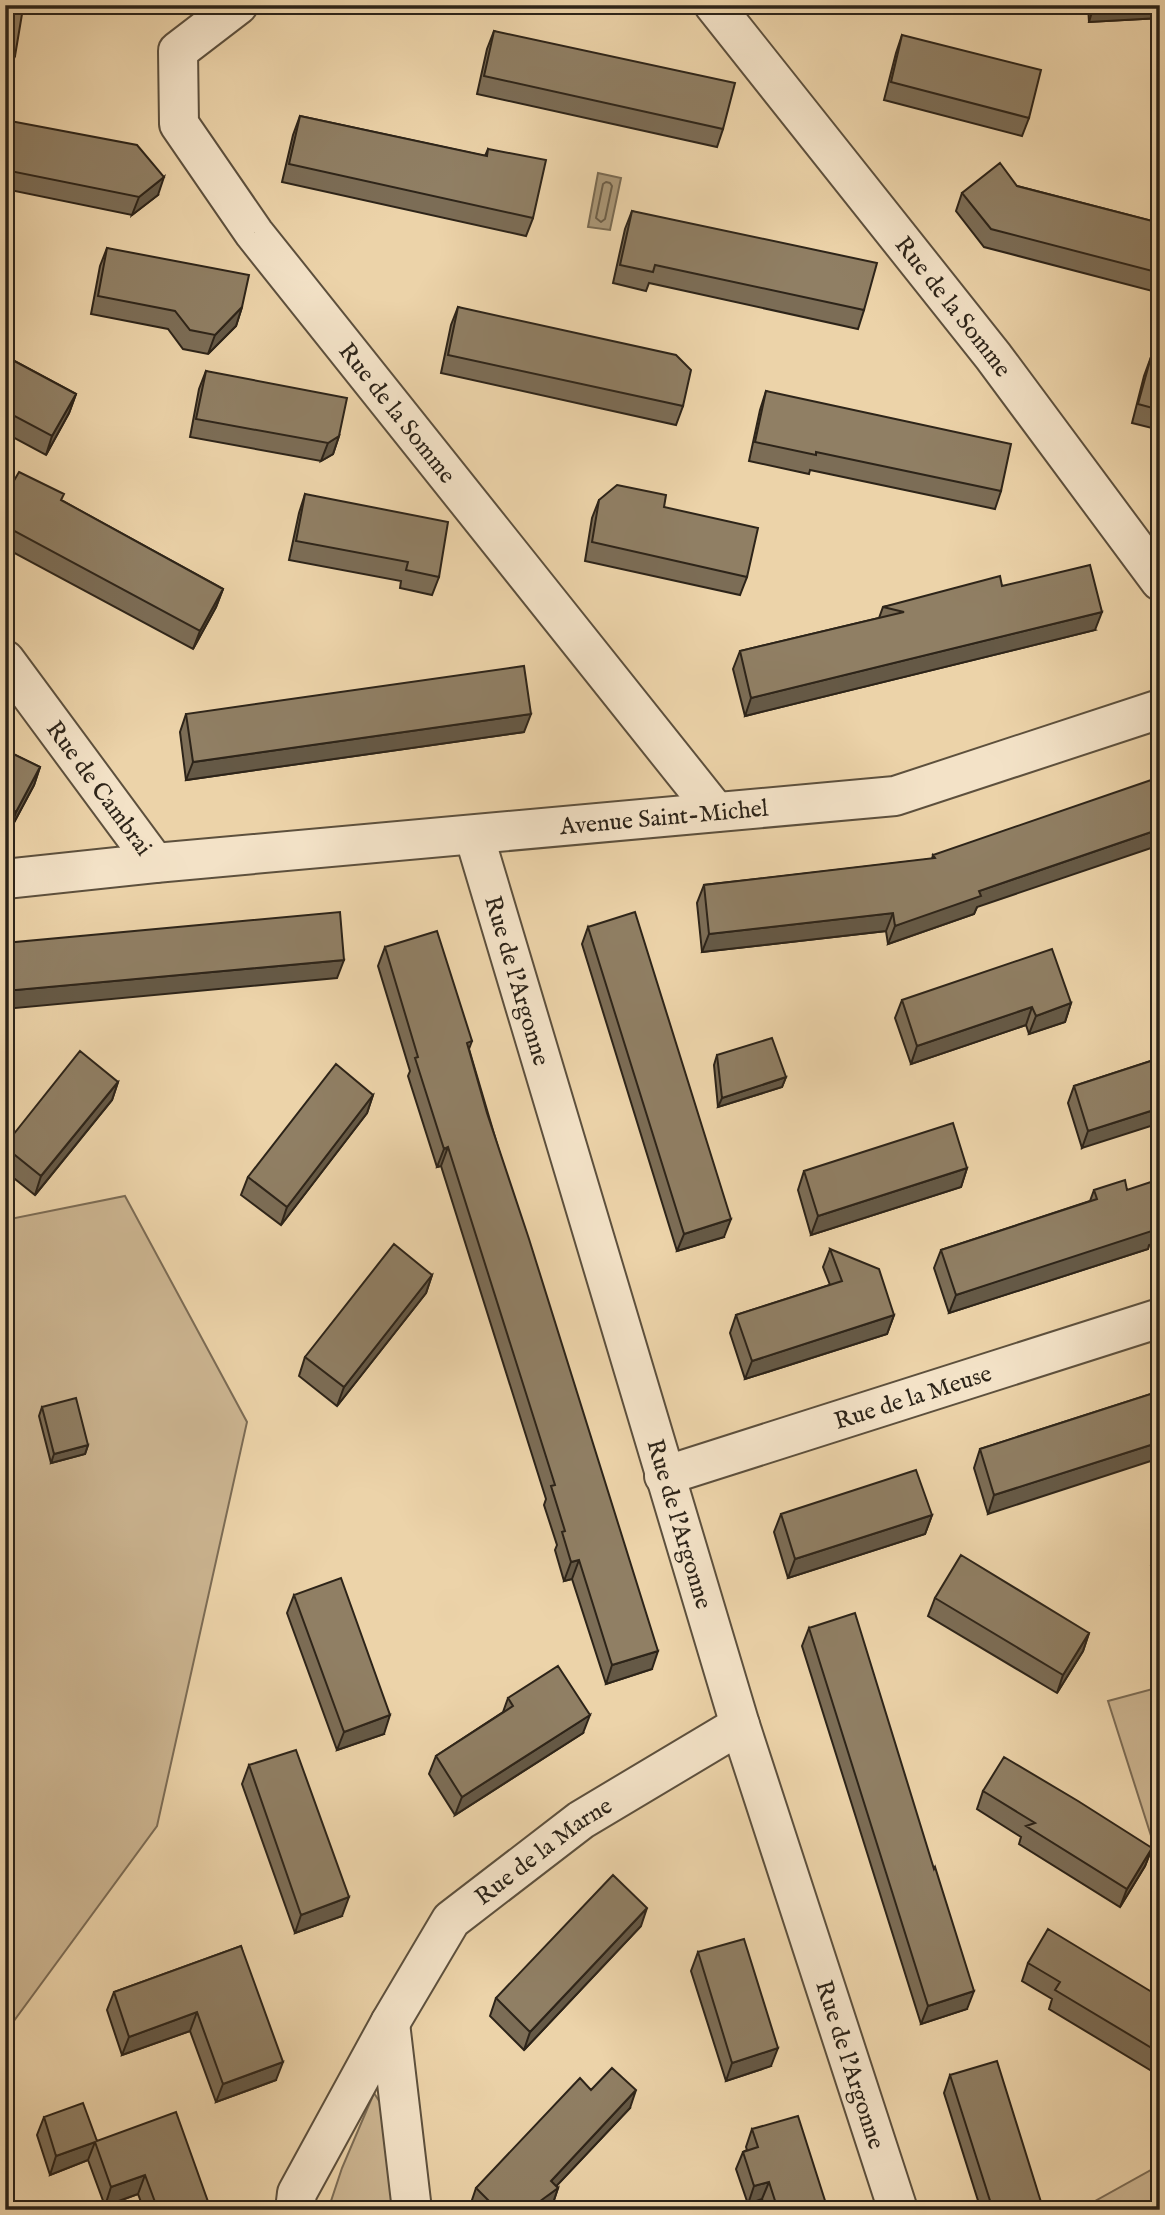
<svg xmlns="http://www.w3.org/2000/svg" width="1165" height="2215" font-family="'IM FELL English',serif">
	<rect width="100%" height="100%" fill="#ecd3a9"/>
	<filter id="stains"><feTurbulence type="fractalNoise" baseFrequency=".00286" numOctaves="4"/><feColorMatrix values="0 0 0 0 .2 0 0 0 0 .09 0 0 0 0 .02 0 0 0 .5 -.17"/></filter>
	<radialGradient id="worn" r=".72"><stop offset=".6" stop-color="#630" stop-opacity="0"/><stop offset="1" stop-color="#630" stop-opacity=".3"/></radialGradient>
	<path fill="#ccb591" stroke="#7c6c55" stroke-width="2" d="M125 1196 247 1422 157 1826 5 2033V1220Z
		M1160 1687V1864L1108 1701Z
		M374 2093 390 2118 399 2210H328L342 2168Z
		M1160 2165V2210H1079Z"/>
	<path fill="#ab9878" stroke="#796a52" stroke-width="2" d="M598 173 621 178 610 230 588 227Z"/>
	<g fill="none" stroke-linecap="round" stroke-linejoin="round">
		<path stroke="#6c5e48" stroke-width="2" d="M606 182 610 183 612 186 605 219 601 222 596 218 603 184Z"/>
		<defs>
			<g id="minor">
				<path id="s1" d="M238 5 178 51 179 124 254 233 716 812"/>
				<path id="s2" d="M714 5 993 356 1160 581"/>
				<path id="s3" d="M5 660 155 863 5 879"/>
				<path id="s4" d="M474 835 740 1725 898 2210"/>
				<path id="s5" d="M155 863 895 796 1160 709"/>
				<path id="s6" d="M664 1476 1160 1318"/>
				<path d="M390 2023 412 2210"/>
				<path id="s7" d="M295 2210 297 2193 390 2023 451 1920 581 1820 740 1725"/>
			</g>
		</defs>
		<use href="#minor" stroke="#5d503d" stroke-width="42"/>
		<use href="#minor" stroke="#f3e2c7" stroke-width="38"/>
	</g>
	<path fill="#7c6d56" stroke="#2d2419" stroke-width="2" d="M5 5 15 56 8 74H5Z
		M1088 5H1160V18L1089 22Z
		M494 31 723 129 717 147 477 94 487 49Z
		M902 35 1029 118 1022 136 884 100 896 53Z
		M300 116 485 156 488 149 533 218 526 236 282 182 293 135Z
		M5 120 158 195 132 215 5 189Z
		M1017 186 1160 223V293L984 247 956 211 962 193Z
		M632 211 864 310 858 329 649 283 646 291 613 283 625 229Z
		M107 248 242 307 236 326 208 354 183 349 168 329 91 314 100 266Z
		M458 307 683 406 676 425 441 373 451 325Z
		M5 356 76 394 69 413 46 455 5 433Z
		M1151 357 1160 360V430L1132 423 1144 376Z
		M206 371 339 436 333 454 321 461 190 437 199 389Z
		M766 391 1001 491 995 509 810 470 809 474 749 461 760 410Z
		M305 494 439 577 432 595 400 588 401 581 289 560 299 513Z
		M5 496 61 500 223 589 216 607 193 649 5 548Z
		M599 500 664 507 747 577 740 595 585 561 592 518Z
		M1002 586 1095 630 745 716 733 669 740 651 879 618 883 607Z
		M186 714 524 732 186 780 180 732Z
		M5 750 40 767 34 785 10 830 5 828Z
		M933 855 977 907 974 914 888 944 886 931 702 952 697 903 704 885 932 859Z
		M588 927 724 1237 677 1251 582 944Z
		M385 947 472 1041 469 1049 652 1669 606 1684 572 1579 564 1581 555 1550 557 1545 544 1505 546 1499 441 1166 437 1167 408 1076 410 1071 378 966Z
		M902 1000 1071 1003 1065 1022 1029 1034 1026 1025 911 1064 895 1018Z
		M717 1055 786 1077 782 1087 718 1107 714 1065Z
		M1160 1058 1082 1148 1068 1103 1074 1086Z
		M118 1082 112 1100 35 1195 5 1171V1145Z
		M373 1095 367 1113 281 1225 241 1195 248 1177Z
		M967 1168 961 1187 811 1235 798 1190 804 1171Z
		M1094 1190H1127L1149 1245 1148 1249 949 1313 934 1268 941 1250 1090 1201Z
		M830 1249 894 1315 887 1334 745 1379 730 1333 736 1315 830 1285 823 1267Z
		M432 1275 426 1293 337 1406 299 1376 305 1357Z
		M1160 1391 988 1514 974 1468 980 1449Z
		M42 1407 88 1445 85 1454 51 1463 39 1416Z
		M781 1514 932 1515 925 1534 788 1578 774 1532Z
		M1160 1543V1571L1151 1565Z
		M294 1595 384 1734 337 1750 287 1613Z
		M935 1598 1089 1633 1083 1651 1057 1693 928 1616Z
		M809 1628 967 2009 921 2024 802 1646Z
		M508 1698 583 1733 455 1815 429 1774 436 1756 503 1712Z
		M249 1765 342 1916 295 1933 242 1784Z
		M983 1791 1152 1848 1145 1866 1120 1907 1019 1844 1021 1837 977 1809Z
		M641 1926 524 2050 490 2016 496 1998Z
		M241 1946 276 2080 216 2102 190 2031 122 2055 107 2010 114 1992Z
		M698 1952 771 2066 726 2081 691 1971Z
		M1028 1963 1160 1997V2076L1049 2009 1052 1999 1022 1981Z
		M950 2075 1041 2202 1038 2210H981L944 2093Z
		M591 2090 630 2108 556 2186 558 2188 552 2206 546 2210H474L470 2206 476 2188Z
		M44 2117 97 2141 211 2210H144L138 2194 105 2206 88 2160 50 2175 37 2135Z
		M752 2129 828 2210H766L762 2199 748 2204 736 2169 743 2152 747 2150 746 2147Z"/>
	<path fill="#655946" stroke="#2d2419" stroke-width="2" d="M1160 9V18L1089 22 1092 12Z
		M164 177 158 195 132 215 139 197Z
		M242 307 236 326 208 354 215 335Z
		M76 394 69 413 46 455 52 436Z
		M339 436 333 454 321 461 328 443Z
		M223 589 216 607 193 649 200 631Z
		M1102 612 1095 630 745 716 751 698Z
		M531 714 524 732 186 780 193 762Z
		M40 767 34 785 10 830 16 812Z
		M1160 829V845L977 907 974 914 888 944 895 926 979 891Z
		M893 913 886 931 702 952 709 934Z
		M344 960 337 978 5 1009V991Z
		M1071 1003 1065 1022 1029 1034 1036 1016Z
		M1032 1007 1026 1025 911 1064 917 1046Z
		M786 1077 782 1087 718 1107 722 1098Z
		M118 1082 112 1100 35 1195 41 1176Z
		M373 1095 367 1113 281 1225 287 1207Z
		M1160 1108V1123L1082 1148 1088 1131Z
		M448 1147 441 1166 437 1167 444 1149Z
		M967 1168 961 1187 811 1235 818 1216Z
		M731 1219 724 1237 677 1251 684 1234Z
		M1160 1226V1242L1149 1245 1148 1249 949 1313 956 1295Z
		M432 1275 426 1293 337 1406 344 1387Z
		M894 1315 887 1334 745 1379 752 1361Z
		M1160 1442V1458L988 1514 994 1495Z
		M88 1445 85 1454 51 1463 54 1454Z
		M932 1515 925 1534 788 1578 795 1559Z
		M579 1560 572 1579 564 1581 571 1562Z
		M1089 1633 1083 1651 1057 1693 1063 1675Z
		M658 1651 652 1669 606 1684 612 1665Z
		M390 1715 384 1734 337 1750 344 1732Z
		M590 1715 583 1733 455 1815 462 1797Z
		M1152 1848 1145 1866 1120 1907 1127 1889Z
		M349 1897 342 1916 295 1933 301 1915Z
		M647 1908 641 1926 524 2050 530 2032Z
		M974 1991 967 2009 921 2024 928 2006Z
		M197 2012 190 2031 122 2055 129 2037Z
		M778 2048 771 2066 726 2081 732 2063Z
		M283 2062 276 2080 216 2102 223 2084Z
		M636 2090 630 2108 547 2196 558 2188 552 2206 546 2210H528L551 2181Z
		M95 2142 88 2160 50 2175 56 2156Z
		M145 2175 138 2194 105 2206 111 2187Z
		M769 2182 762 2199 748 2204 754 2186Z
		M1041 2202 1038 2210H1016Z"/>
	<path fill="#907f64" stroke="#2d2419" stroke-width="2" d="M5 5 23 8 15 56 5 54Z
		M1092 5H1160V9L1092 12Z
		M494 31 735 83 723 129 484 76Z
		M902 35 1041 70 1029 118 891 82Z
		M300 116 487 156 488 149 546 160 533 218 289 164Z
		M5 120 137 145 164 177 139 197 5 170Z
		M1000 163 1017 186 1160 223V273L991 229 962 193Z
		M632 211 877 263 864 310 655 265 653 272 620 265Z
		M107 248 249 275 242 307 215 335 190 330 175 311 98 296Z
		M458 307 676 355 691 370 683 406 448 355Z
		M5 356 76 394 52 436 5 411Z
		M1151 357 1160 360V410L1138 404Z
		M206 371 347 398 339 436 328 443 196 419Z
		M766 391 1011 444 1001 491 816 452V455L755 442Z
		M19 472 64 494 61 500 223 589 200 631 5 526V496Z
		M617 485 666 495 664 507 758 528 747 577 592 542 599 500Z
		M305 494 448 522 439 577 406 570 408 562 296 541Z
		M1090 565 1102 612 751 698 740 651 904 612 883 607 1000 576 1002 586Z
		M524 666 531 714 193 762 186 714Z
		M5 750 40 767 16 812 5 806Z
		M1160 777V829L979 891 981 896 895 926 893 913 709 934 704 885 935 858 933 855Z
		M340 912 344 960 5 991V943Z
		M635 912 731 1219 684 1234 588 927Z
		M437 931 472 1041 467 1043 487 1113 529 1239 658 1651 612 1665 579 1560 571 1562 562 1532 565 1531 551 1486 555 1485 448 1147 444 1149 415 1058 418 1057 385 947Z
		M1052 949 1071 1003 1036 1016 1032 1007 917 1046 902 1000Z
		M772 1038 786 1077 722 1098 717 1055Z
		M80 1051 118 1082 41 1176 5 1147V1145Z
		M1160 1058V1108L1088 1131 1074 1086Z
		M336 1064 373 1095 287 1207 248 1177Z
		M953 1123 967 1168 818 1216 804 1171Z
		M1160 1179V1226L1154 1228 1155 1230 956 1295 941 1250 1097 1199 1094 1190 1125 1180 1127 1190Z
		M394 1244 432 1275 344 1387 305 1357Z
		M830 1249 879 1269 894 1315 752 1361 736 1315 842 1281Z
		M1160 1391V1442L994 1495 980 1449Z
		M76 1398 88 1445 54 1454 42 1407Z
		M916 1470 932 1515 795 1559 781 1514Z
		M961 1555 1089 1633 1063 1675 935 1598Z
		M341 1578 390 1715 344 1732 294 1595Z
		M855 1613 934 1869 935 1867 974 1991 928 2006 809 1628Z
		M558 1666 590 1715 462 1797 436 1756 513 1706 508 1698Z
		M296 1750 349 1897 301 1915 249 1765Z
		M1004 1757 1078 1801 1152 1848 1127 1889 1026 1826 1035 1823 983 1791Z
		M613 1875 647 1908 530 2032 496 1998Z
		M1048 1929 1160 1997V2053L1055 1990 1060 1982 1028 1963Z
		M744 1939 778 2048 732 2063 698 1952Z
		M241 1946 283 2062 223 2084 197 2012 129 2037 114 1992Z
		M997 2061 1041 2202 1016 2210H993L950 2075Z
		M612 2068 636 2090 551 2181 558 2188 528 2210H498L476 2188 580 2078 591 2090Z
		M83 2103 97 2141 176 2112 211 2210H158L145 2175 111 2187 95 2142 56 2156 44 2117Z
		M798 2116 828 2210H778L769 2182 754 2186 743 2152 758 2147 752 2129Z"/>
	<g text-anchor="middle" stroke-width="5" stroke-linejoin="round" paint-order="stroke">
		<g font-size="24" fill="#2d2419" stroke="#f3e2c7">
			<text dy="8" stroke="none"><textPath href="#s2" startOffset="385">Rue de la Somme</textPath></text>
			<text dy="8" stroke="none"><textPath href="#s1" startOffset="511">Rue de la Somme</textPath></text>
			<text dy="8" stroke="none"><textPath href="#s3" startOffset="159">Rue de Cambrai</textPath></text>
			<text dy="8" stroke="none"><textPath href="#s5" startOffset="511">Avenue Saint-Michel</textPath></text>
			<text dy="8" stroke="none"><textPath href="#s4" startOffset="152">Rue de l'Argonne</textPath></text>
			<text dy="8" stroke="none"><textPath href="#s6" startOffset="261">Rue de la Meuse</textPath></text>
			<text dy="8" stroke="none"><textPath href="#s4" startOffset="719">Rue de l'Argonne</textPath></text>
			<text dy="8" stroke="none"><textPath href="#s7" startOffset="446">Rue de la Marne</textPath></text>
			<text dy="8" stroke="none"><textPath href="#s4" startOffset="1286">Rue de l'Argonne</textPath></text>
		</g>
	</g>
	<rect width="1165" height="2215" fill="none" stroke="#ecd3a9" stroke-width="28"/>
	<rect x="7" y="7" width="1151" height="2201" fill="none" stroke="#2d2419" stroke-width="3.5"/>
	<rect x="14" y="14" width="1137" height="2187" fill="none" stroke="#2d2419" stroke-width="2"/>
	<rect width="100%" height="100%" filter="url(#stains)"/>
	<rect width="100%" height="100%" fill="url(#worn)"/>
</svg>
